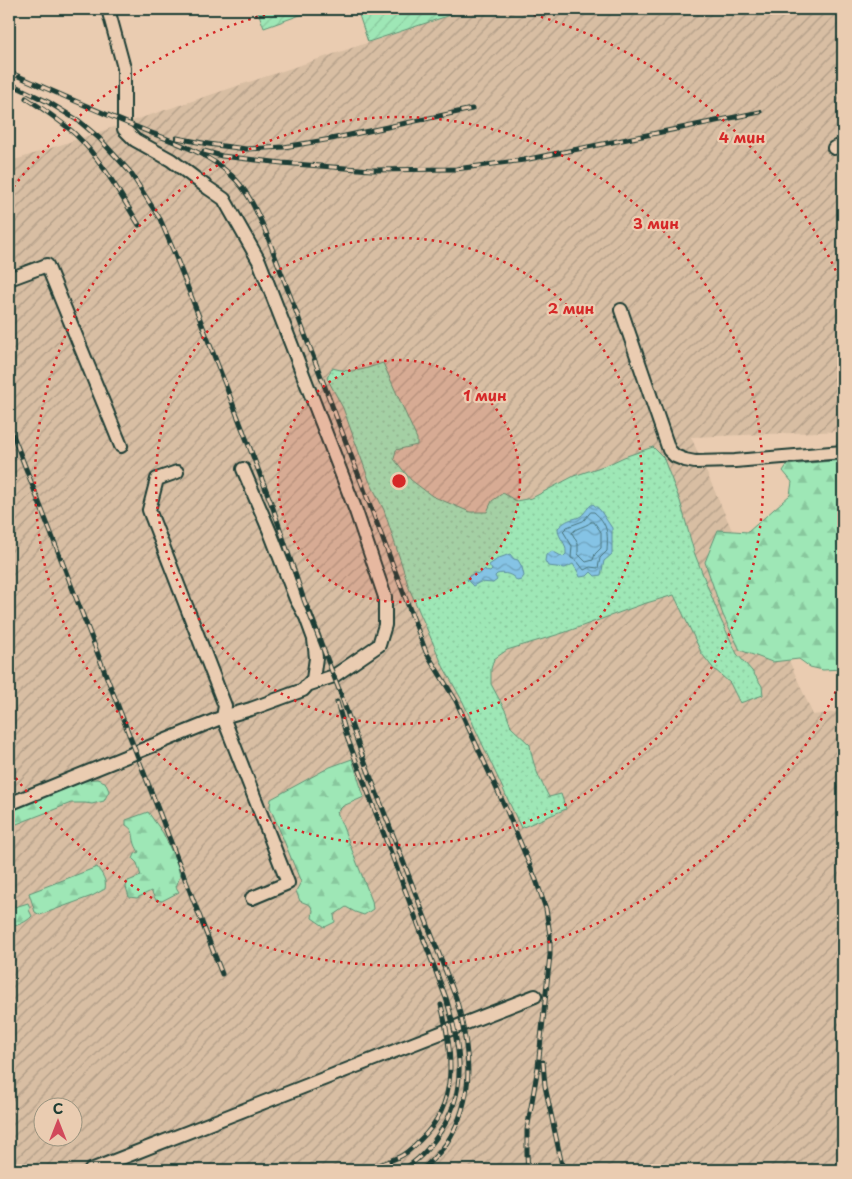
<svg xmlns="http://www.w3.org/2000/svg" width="852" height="1179" font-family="'Playpen Sans',sans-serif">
	<defs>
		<pattern id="industrial-furrows" width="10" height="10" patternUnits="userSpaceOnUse" patternTransform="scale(1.25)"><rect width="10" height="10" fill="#d8bea3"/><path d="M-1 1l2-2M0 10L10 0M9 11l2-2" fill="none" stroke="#af9c86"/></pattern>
		<pattern id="grass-dots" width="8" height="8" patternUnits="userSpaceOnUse" patternTransform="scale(1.25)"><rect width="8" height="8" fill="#9ee7b6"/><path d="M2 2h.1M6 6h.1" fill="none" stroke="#88c79d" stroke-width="1.8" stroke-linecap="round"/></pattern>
		<pattern id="forest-firs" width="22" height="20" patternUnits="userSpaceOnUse" patternTransform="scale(1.25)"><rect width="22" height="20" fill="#9ee7b6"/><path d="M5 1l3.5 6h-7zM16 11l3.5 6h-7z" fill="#88c79d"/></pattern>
		<pattern id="garden-furrows" width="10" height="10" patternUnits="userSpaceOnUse" patternTransform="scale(1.25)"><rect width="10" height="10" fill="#9ee7b6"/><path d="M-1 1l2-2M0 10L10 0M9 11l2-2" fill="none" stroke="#88c79d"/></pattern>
		<pattern id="water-waves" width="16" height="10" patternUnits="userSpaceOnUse" patternTransform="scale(1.25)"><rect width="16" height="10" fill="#85c3e5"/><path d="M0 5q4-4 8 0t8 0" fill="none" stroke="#6ca0ba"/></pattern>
	</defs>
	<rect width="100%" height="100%" fill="#eaccb1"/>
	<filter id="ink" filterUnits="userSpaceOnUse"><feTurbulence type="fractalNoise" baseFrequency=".02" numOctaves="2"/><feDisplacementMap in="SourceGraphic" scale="10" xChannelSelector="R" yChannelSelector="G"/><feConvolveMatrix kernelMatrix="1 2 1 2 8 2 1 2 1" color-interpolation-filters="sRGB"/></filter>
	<g filter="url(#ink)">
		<path fill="url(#industrial-furrows)" fill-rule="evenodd" d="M469 9H843V431L691 437 813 715 843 711V1170H9V162ZM42 1106H72V1136H42Z"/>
		<path fill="url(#grass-dots)" stroke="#5e9275" d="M383 363 417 439V445L396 450 394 459 411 480 432 496 470 512H487L492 501 503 493 516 501 532 498 574 476 609 464 624 457 653 447 663 457 680 501 694 552 720 618 737 654 752 671 762 686 763 695 740 703 730 683 713 668 702 654 674 595 643 604 563 633 507 650 494 659 491 669V684L506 712 511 727 530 745C532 764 540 780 549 797L561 794 566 809 521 828 463 702 443 666 409 588 401 562 384 510 369 480 343 408 327 378 332 368C355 374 361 370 383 363Z"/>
		<path fill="url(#forest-firs)" stroke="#5e9275" d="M843 460V669L823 670 810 667 799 659 772 662 740 650 723 615 705 562 718 530 748 532 790 495 792 482 783 471 787 465Z
			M352 759 364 797 343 806 337 812 372 901 373 909 364 915 355 912 346 907 334 915 335 922 325 927 312 918 313 910 310 905 300 901 296 891 301 882 270 807 271 799 330 767Z
			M97 779 105 782 109 791 104 801 92 804 85 803H71L9 827V809L79 780Z
			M148 812 163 833 177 863 180 876 176 887 179 892 162 901 156 900 151 891 137 898 129 897 126 887 128 881 141 876 137 863 133 859 135 854 139 852C138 850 136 847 135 844 132 834 135 831 126 825V820Z
			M97 867C102 874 107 880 105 889L92 896 40 915 35 912 29 893Z
			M9 892 15 907 28 903 30 908 29 910 32 916C26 923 17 925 9 928Z"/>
		<path fill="url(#garden-furrows)" stroke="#5e9275" d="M257 9H317L264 28Z
			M357 9H469L368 42Z"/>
		<path fill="url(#water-waves)" stroke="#5c8d9e" d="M593 504 600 510 612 528V554L604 561 601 575 595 576 591 572 587 576 580 577 578 572 573 564 565 568 548 566 545 561 546 555 552 551 563 557 566 554C567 541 558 540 558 528 562 524 567 520 573 519 576 518 578 518 581 516 586 512 587 507 593 504Z
			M510 554 514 559 518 560 522 567 524 576 521 580 517 581C513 574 504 572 497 574L495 576 497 580 493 583 480 582 473 586 467 580 469 576 474 573 479 574 485 569 486 571 490 572 492 570 489 565 499 558Z"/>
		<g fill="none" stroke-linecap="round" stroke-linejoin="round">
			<path stroke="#48737b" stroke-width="1" d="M591 512H594C608 524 608 533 607 551L600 558 598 568 590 567 584 570 577 561 571 558 572 546 563 531 567 527 583 521Z
				M591 522H594L601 532V548L595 554 593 560 586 562 578 554V544L572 533C576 527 584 528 591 522Z"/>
			<defs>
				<path id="minor" d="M108 9 124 68V129L135 140 171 160 208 188 224 199 259 261 356 511 385 597V625L379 645 334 676 307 685
					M834 148 843 145
					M9 279 47 265 121 446
					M621 310 669 450 675 456 685 460 695 462 735 461 843 452
					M177 472 157 479 149 510 225 706 223 717 251 709 303 690 313 679 316 658 314 639 306 617 296 599 270 532 243 469
					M9 804 223 717 288 883 252 898
					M91 1170 535 996"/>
			</defs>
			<use href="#minor" stroke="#1f3d34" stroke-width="16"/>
			<use href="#minor" stroke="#eaccb1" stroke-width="12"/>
			<defs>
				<path id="rail" d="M9 72C52 91 95 110 139 128 171 141 205 151 231 175 247 189 256 210 265 230L426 652 456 701 507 811 536 880 546 909 550 935V955L538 1067 527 1130V1154L528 1170
					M9 83 48 102 79 121 99 138 130 172 160 219 174 252 273 508 304 600 340 692 362 755 456 998C470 1049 477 1097 446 1144 439 1154 430 1162 422 1170
					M26 98C43 109 60 120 75 134 102 160 120 194 139 225
					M177 138 208 144 246 149 284 147 331 139 472 109
					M204 151 222 156 282 163 371 170 456 169 524 160 760 112
					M9 425 222 974
					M337 702 347 737 446 998C460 1045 469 1089 440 1132 430 1148 418 1161 402 1170
					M543 1062 545 1086 563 1170
					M363 1170C375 1166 388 1162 399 1157 408 1153 414 1146 420 1140 459 1103 453 1053 441 1005"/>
			</defs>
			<use href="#rail" stroke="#1f3d34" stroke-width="5"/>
			<use href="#rail" stroke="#eaccb1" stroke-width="3" stroke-dasharray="9" stroke-linecap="butt"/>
		</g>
	</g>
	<circle cx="399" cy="481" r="121" fill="#d62828" fill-opacity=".12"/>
	<g fill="none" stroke="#d62828" stroke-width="2.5" stroke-dasharray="2.5 5">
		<circle cx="399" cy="481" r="121"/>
		<circle cx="399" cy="481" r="243"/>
		<circle cx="399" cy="481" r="364"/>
		<path d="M842 678A485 485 0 0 1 9 769M9 193A485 485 0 0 1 286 9M512 9A485 485 0 0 1 842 284"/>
	</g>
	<circle cx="399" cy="481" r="8" fill="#d62828" stroke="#eaccb1" stroke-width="2.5"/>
	<g font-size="15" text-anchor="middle" font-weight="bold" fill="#d62828" stroke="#eaccb1" stroke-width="4.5" stroke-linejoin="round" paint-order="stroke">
		<text x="742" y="143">4 мин</text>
		<text x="656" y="229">3 мин</text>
		<text x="571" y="314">2 мин</text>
		<text x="485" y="401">1 мин</text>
	</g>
	<rect width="852" height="1179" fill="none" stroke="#eaccb1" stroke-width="30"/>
	<rect x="15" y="15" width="822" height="1149" fill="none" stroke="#1f3d34" stroke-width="2" filter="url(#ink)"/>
	<g transform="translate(58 1122)"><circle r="24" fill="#eaccb1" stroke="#99937f"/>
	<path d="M0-4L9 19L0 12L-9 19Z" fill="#d1495b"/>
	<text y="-8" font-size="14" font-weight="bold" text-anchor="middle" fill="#1f3d34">С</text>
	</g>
</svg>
